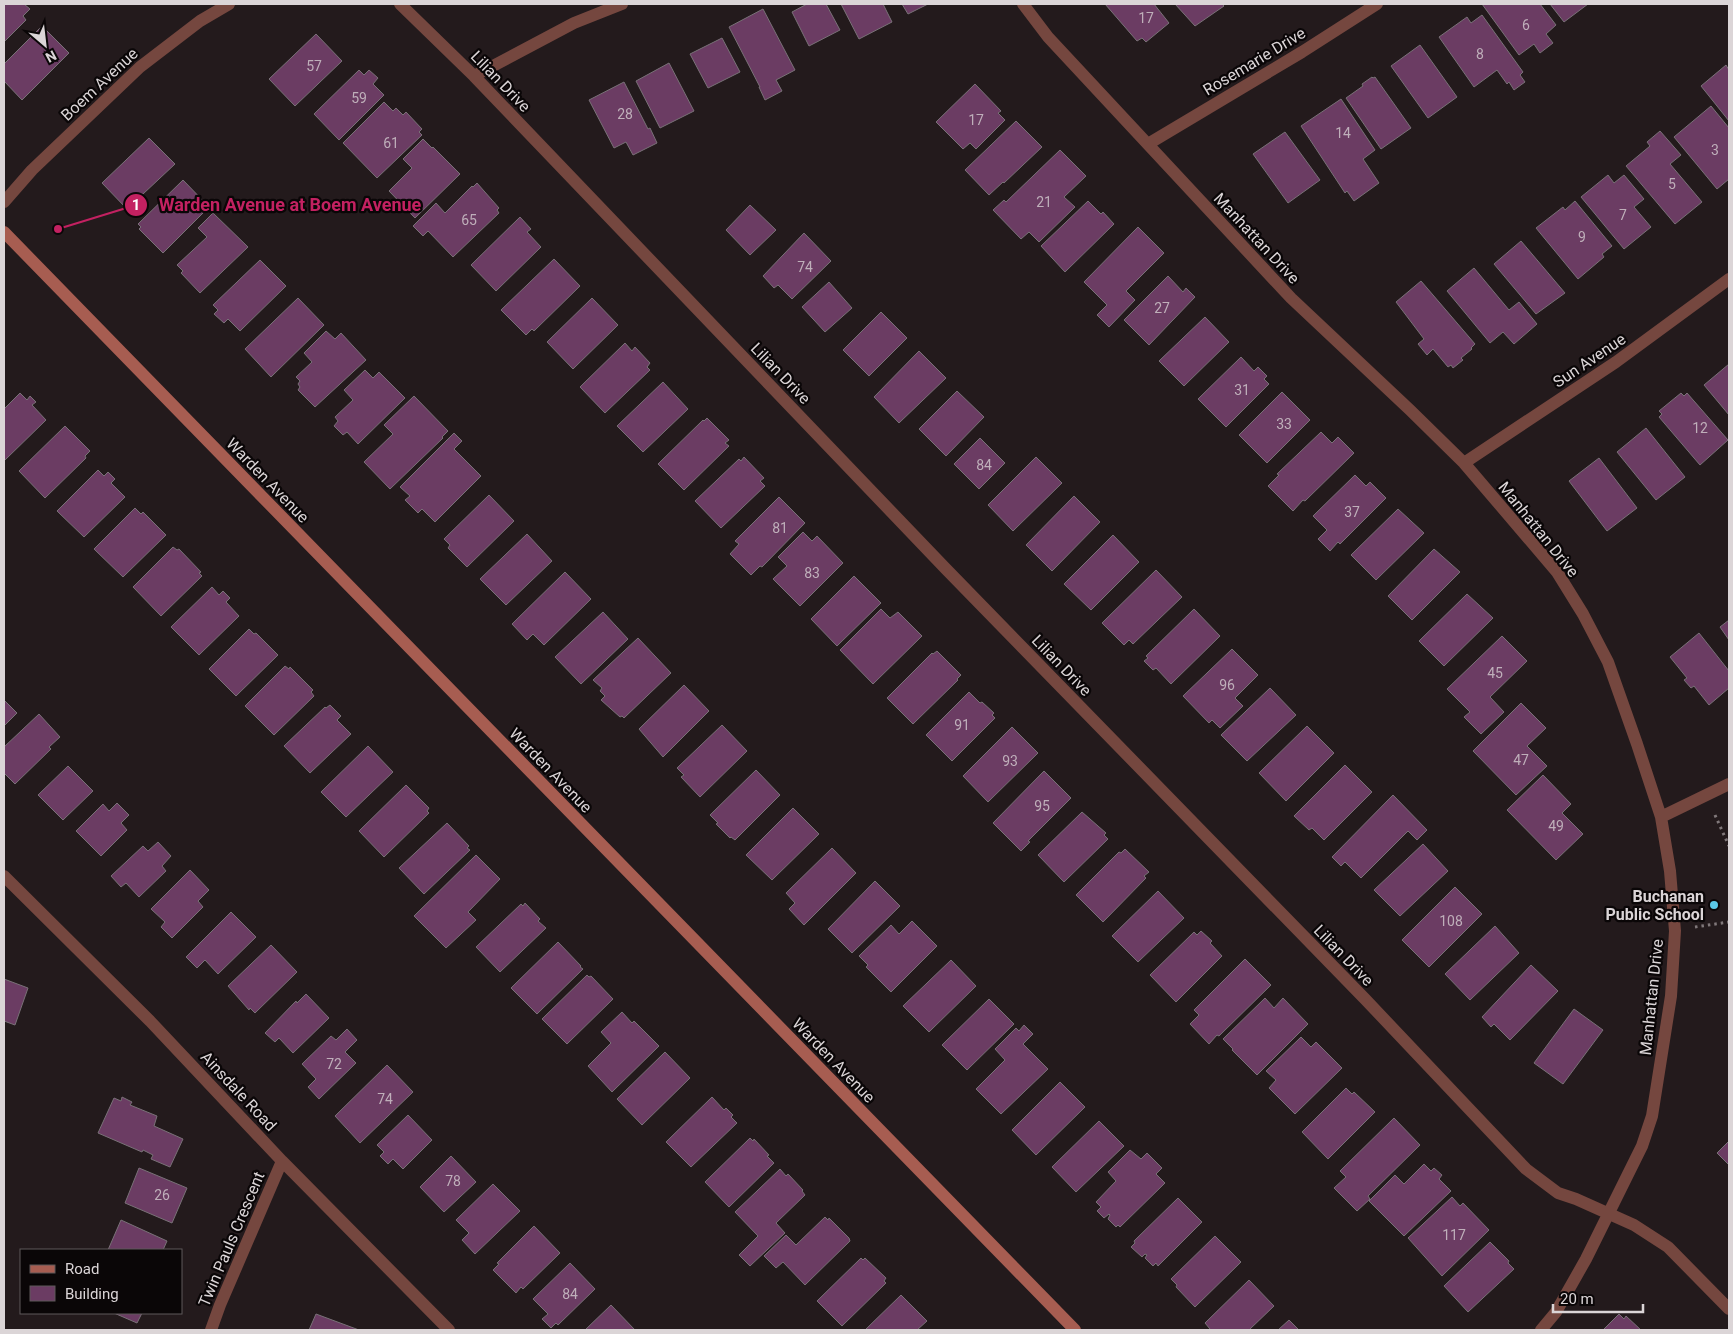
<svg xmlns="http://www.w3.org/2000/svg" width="1733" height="1334" font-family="Roboto,sans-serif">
	<rect width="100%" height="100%" fill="#231a1c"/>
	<path fill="#6b3c63" stroke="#797177" d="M4 4H24L30 9 23 16 26 20 4 42Z
		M807 4H826L840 30 809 46 792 12Z
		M841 4H883L892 22 859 39Z
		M902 4H928L908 14Z
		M1105 4H1154L1169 23 1146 42 1142 38 1137 41Z
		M1175 4H1222L1224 6 1195 26Z
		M1482 4H1540L1556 25 1546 34 1553 43 1540 53 1534 44 1519 55Z
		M1550 4H1588L1564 22Z
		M763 9 795 70 776 80 782 91 765 100 759 87H760L729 27Z
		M1482 15 1523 72 1520 75 1525 82 1514 90 1509 82 1507 84 1497 70 1474 87 1439 37 1467 17 1471 23Z
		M42 26 69 53 22 100 4 81V64Z
		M316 34 342 61 295 106 269 79Z
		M722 38 740 72 708 88 690 54Z
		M1420 45 1457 97 1428 118 1391 66Z
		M669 63 694 111 660 128 636 81Z
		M1726 65 1729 70V121L1701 86Z
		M359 70 364 75 369 70 378 78 373 84 384 95 339 140 314 114Z
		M1372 77 1373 78 1375 77 1411 128 1381 149 1346 98 1363 86 1362 84Z
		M624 82 648 129 650 128 657 143 633 155 626 142 614 148 589 100Z
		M975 84 1001 111 998 113 1005 120 976 149 970 143 963 149 936 122Z
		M1341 99 1375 150 1363 159 1379 183 1354 201 1347 191 1345 193 1301 126Z
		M384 102 393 111 396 108 403 115 406 112 422 129 419 132 422 135 377 178 343 143Z
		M1711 106 1729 128V179L1717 189 1674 137Z
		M1016 121 1042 147 1004 183 1003 182 989 195 965 170Z
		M1660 131 1681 155 1670 164 1702 202 1675 224 1626 166 1650 146 1647 142Z
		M1285 132 1320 180 1288 203 1253 154Z
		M149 138 175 164 127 209 102 183Z
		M423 139 432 148 433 147 460 174 415 218 389 191 412 168 403 159Z
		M1060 150 1086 176 1064 197 1075 207 1039 242 1029 232 1021 239 993 210 1004 200 1006 202Z
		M1608 175 1614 183 1624 175 1644 199 1634 207 1651 227 1624 249 1581 197Z
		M183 180 209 207 163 253 139 229 141 227 138 224Z
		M477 183 499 208 497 210 499 213 453 257 428 231 423 236 413 226 436 203 445 213 472 186 473 187Z
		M1088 201 1101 214 1103 212 1114 224 1065 272 1041 246Z
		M1575 201 1612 246 1602 254 1604 257 1578 279 1536 228 1563 207 1565 210Z
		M750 205 776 230 750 255 726 230Z
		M213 213 248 247 200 293 181 273 183 271 177 265 207 237 198 228Z
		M520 217 531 229 527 232 541 247 496 291 471 265Z
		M1138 227 1164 253 1126 291 1135 300 1109 327 1097 315 1107 305 1084 282Z
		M804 233 831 261 792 299 778 285 774 288 763 276Z
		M1521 241 1565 293 1536 314 1494 264Z
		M554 259 580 286 534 331 532 329 526 335 501 310Z
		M260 260 286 286 240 331 228 319 224 323 214 314 218 310 213 305Z
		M1474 268 1509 310 1519 302 1537 324 1514 344 1503 332 1490 343 1447 291Z
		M1168 276 1183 292 1186 288 1195 297 1149 345 1124 320Z
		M1421 281 1475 344 1471 348 1472 349 1461 358 1463 360 1453 368 1451 365 1448 367 1433 349 1427 355 1418 344 1424 339 1396 302Z
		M829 282 852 308 825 332 802 307Z
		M298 298 324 325 271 377 245 349Z
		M592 298 618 325 573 369 547 342Z
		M881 312 907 338 869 376 843 350Z
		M1205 317 1229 342 1184 386 1159 361Z
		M326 331 335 339 341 333 366 360 315 407 298 390 300 387 298 384 300 381 296 377 312 362 304 353Z
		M625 343 632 351 635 347 650 363 647 367 650 370 605 413 580 387Z
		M919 351 946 378 899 423 874 397Z
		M1241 357 1254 371 1258 367 1267 376 1264 379 1269 384 1226 427 1198 399Z
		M1729 364V415L1704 385Z
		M365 370 373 378 379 372 405 398 358 444 347 432 343 435 334 426 338 421 335 417 353 400 344 390Z
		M663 382 688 409 643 452 617 426Z
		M957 391 984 417 946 456 919 429Z
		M1282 392 1310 420 1267 463 1239 435Z
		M20 393 27 400 30 396 36 402 32 405 46 420 5 460 4 458V409Z
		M1681 393 1684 396 1687 393 1728 440 1700 465 1659 417 1662 414 1659 411Z
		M414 396 448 431 442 437 443 438 390 489 364 462 393 434 384 425Z
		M707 418 729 440 725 443 729 446 684 490 658 464 703 420 704 421Z
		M65 426 90 451 85 456 86 458 45 498 19 471Z
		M1646 428 1685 477 1656 500 1617 452Z
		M1321 432 1332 443 1338 437 1354 453 1305 501 1303 500 1293 511 1268 486 1279 475 1277 474Z
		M454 433 462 441 454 449 481 476 435 522 422 509 418 513 405 500 410 496 400 487Z
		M980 438 1005 463 979 489 954 464Z
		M744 457 764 478 760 481 765 486 721 528 695 501 739 459 741 461Z
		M1036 457 1062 483 1013 531 988 505Z
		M1599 458 1637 508 1607 531 1569 481Z
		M98 470 104 476 108 472 115 479 111 483 125 497 84 537 57 511Z
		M1355 475 1366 486 1370 482 1386 498 1340 544 1338 542 1330 551 1318 539 1327 530 1313 516Z
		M489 495 514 521 467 567 448 548 450 545 444 539Z
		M1074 496 1100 522 1052 571 1026 545Z
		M779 497 805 523 762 567 760 566 751 575 730 554 739 544 735 541Z
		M135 508 141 514 143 512 166 535 123 577 94 549Z
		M1398 509 1424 533 1376 580 1351 555Z
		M803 532 812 541 817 536 843 563 800 606 773 579 787 566 778 557Z
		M527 534 552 561 506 605 480 579Z
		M1113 535 1139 562 1091 610 1064 584Z
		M173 547 177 550 179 549 201 572 199 573 202 576 161 616 133 587Z
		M1434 549 1460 572 1412 620 1388 596Z
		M1156 570 1182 597 1133 644 1129 640 1124 645 1102 623Z
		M565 572 591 599 544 645 533 634 527 640 512 624Z
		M854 576 881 603 837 646 811 619Z
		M212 587 219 595 223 591 230 598 226 602 239 616 199 655 171 627Z
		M1467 594 1493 618 1444 666 1419 641Z
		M881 609 890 618 898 612 922 636 873 684 840 650Z
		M1194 609 1220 636 1171 684 1156 668 1153 670 1144 661 1148 658 1146 656Z
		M603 612 628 639 581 684 555 657Z
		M1729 620V640L1720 627Z
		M249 629 254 634 256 633 278 655 236 696 209 669Z
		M1699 633 1729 671V688L1709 705 1694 686 1691 688 1684 680 1687 678 1670 657Z
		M1502 636 1527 661 1490 697 1504 712 1481 734 1464 717 1470 712 1447 689Z
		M638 638 671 673 624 718 622 716 620 717 601 700 605 696 600 691 602 688 593 680Z
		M1232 649 1258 675 1235 698 1243 706 1220 728 1212 720 1209 723 1183 696Z
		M937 651 961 675 957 679 958 680 913 724 887 698 932 653 933 654Z
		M285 666 289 669 290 667 313 690 311 692 314 696 274 735 245 706Z
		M684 685 709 711 663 757 639 729Z
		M1270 688 1296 715 1247 761 1221 735Z
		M969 692 980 703 982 702 994 713 992 715 995 718 952 761 926 735Z
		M4 700 17 713 4 726Z
		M1521 703 1546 728 1527 746 1547 766 1516 795 1473 751Z
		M330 705 341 716 337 720 351 734 310 773 284 746 325 707 326 708Z
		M39 714 60 737 49 747 51 749 15 784 4 773V747Z
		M722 725 747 751 700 797 681 777 684 775 677 768Z
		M1307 726 1334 753 1286 801 1259 773Z
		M1012 727 1038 753 988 802 963 776Z
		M368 746 393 772 346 817 321 792Z
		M1345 765 1372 792 1324 840 1312 828 1309 830 1294 816Z
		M68 766 93 791 63 820 38 795Z
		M756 770 780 795 735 840 731 837 730 838 716 824 718 823 710 815Z
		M1044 771 1071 798 1028 841 1030 842 1021 851 993 823Z
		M1543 775 1571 804 1562 813 1583 834 1556 860 1507 810Z
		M406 785 429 808 427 811 429 813 384 857 359 831Z
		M1393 795 1427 830 1417 840 1408 831 1361 878 1345 862 1341 866 1332 857Z
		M117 803 129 815 121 823 127 830 101 856 76 831 103 804 109 811Z
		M793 808 819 834 772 880 746 855Z
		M1082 812 1106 833 1104 835 1108 839 1064 882 1038 855Z
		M447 823 469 846 467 848 470 850 424 894 399 868Z
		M158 842 171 856 162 866 166 871 139 897 126 883 121 887 111 876 143 846 148 851Z
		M1423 844 1448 871 1400 916 1374 890Z
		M832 848 856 873 804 925 789 909 795 903 786 893Z
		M1125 849 1149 872 1144 876 1146 878 1103 922 1076 895 1119 852 1121 853Z
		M476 855 500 879 468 912 476 920 446 948 414 916Z
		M190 870 209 890 198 901 203 907 172 938 161 927 165 922 151 909Z
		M875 881 900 906 852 953 828 929Z
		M1455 887 1482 914 1429 967 1402 940Z
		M1158 891 1184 918 1138 962 1112 936Z
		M525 903 540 919 538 921 546 928 500 972 476 947 521 904 523 906Z
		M231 912 256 937 218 974 205 960 197 968 186 957Z
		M912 921 937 946 891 992 866 967 868 965 859 956 891 925 899 934Z
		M1495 926 1519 953 1470 1000 1445 974Z
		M1201 931 1212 941 1210 943 1222 956 1176 1002 1150 975 1194 932 1197 935Z
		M558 942 581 966 580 967 583 969 537 1014 511 988Z
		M271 945 297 972 255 1013 250 1008 249 1010 228 986Z
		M1245 959 1271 985 1219 1036 1217 1035 1209 1044 1190 1024 1199 1015 1194 1010Z
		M951 960 976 986 929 1032 903 1006Z
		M1531 965 1558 991 1510 1040 1494 1024 1491 1027 1482 1017Z
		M587 975 589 977 591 976 613 999 567 1044 542 1019Z
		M4 979 28 988 15 1025 4 1021Z
		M306 994 329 1018 293 1053 279 1038 275 1042 265 1033 296 1001 297 1003Z
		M1265 998 1274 1008 1283 998 1308 1024 1257 1075 1232 1050 1233 1049 1223 1039Z
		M989 999 1014 1024 967 1070 942 1045Z
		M1574 1009 1603 1030 1563 1084 1534 1063Z
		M622 1012 632 1023 634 1021 659 1046 612 1092 588 1066 611 1043 601 1032Z
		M1024 1025 1033 1034 1023 1044 1048 1069 1001 1114 976 1089 1005 1060 995 1049 1016 1028 1019 1031Z
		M347 1029 357 1040 345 1052 356 1063 319 1099 308 1087 316 1079 302 1064 331 1036 336 1040Z
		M1301 1037 1311 1047 1316 1042 1342 1068 1295 1114 1269 1088 1276 1080 1266 1071Z
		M665 1052 690 1078 642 1125 617 1099Z
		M387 1065 413 1092 360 1143 335 1116Z
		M1060 1082 1085 1107 1036 1155 1012 1130Z
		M1346 1088 1352 1094 1354 1092 1375 1112 1328 1159 1302 1132Z
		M122 1097 132 1102 130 1105 157 1116 154 1126 183 1139 170 1167 151 1159 153 1155 143 1150 142 1152 98 1133 114 1098 121 1101Z
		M712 1097 724 1110 726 1108 733 1115 731 1117 737 1123 691 1167 666 1142Z
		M408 1115 432 1140 403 1169 393 1159 388 1164 380 1156 384 1152 377 1145Z
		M1394 1118 1420 1145 1368 1196 1370 1199 1357 1211 1334 1188 1346 1177 1340 1171Z
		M1099 1121 1124 1146 1076 1192 1052 1167Z
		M750 1138 753 1141 754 1139 769 1155 767 1156 774 1163 729 1207 705 1182Z
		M1729 1141V1165L1717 1153Z
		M1130 1150 1141 1159 1147 1153 1162 1168 1156 1174 1165 1183 1120 1227 1118 1225 1116 1227 1108 1219 1110 1215 1109 1214 1104 1218 1097 1211 1101 1207 1096 1202 1116 1181 1108 1172Z
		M451 1156 476 1182 444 1212 420 1187Z
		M1424 1164 1431 1171 1434 1168 1442 1175 1439 1179 1451 1191 1404 1236 1369 1201 1395 1175 1404 1184Z
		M139 1168 187 1188 172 1223 125 1203Z
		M780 1169 786 1176 788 1174 803 1190 802 1191 805 1195 776 1223 785 1233 750 1266 739 1255 758 1236 735 1212Z
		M493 1184 520 1211 475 1254 462 1240 469 1233 456 1220Z
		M1452 1197 1460 1206 1463 1203 1489 1230 1442 1276 1408 1238Z
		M1178 1198 1202 1222 1158 1266 1156 1263 1153 1266 1145 1258 1147 1255 1145 1254 1142 1257 1131 1247 1135 1243 1134 1241Z
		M825 1217 828 1220 829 1218 849 1238 850 1241 805 1285 783 1262 776 1268 764 1256 786 1235 796 1245Z
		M121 1220 167 1241 163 1250H108Z
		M534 1226 560 1253 523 1289 521 1287 516 1293 493 1270 499 1264 497 1263Z
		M1215 1236 1241 1262 1195 1307 1176 1287 1177 1285 1171 1279Z
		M1490 1242 1509 1261 1508 1263 1514 1269 1468 1312 1444 1286Z
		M861 1258 863 1260 865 1258 886 1278 884 1281 886 1283 842 1326 817 1301Z
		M570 1263 595 1289 558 1325 556 1323 551 1328 542 1319 548 1314 533 1299Z
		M1249 1280 1274 1306 1249 1330H1209L1210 1329 1205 1323Z
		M901 1295 927 1321 917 1330H865Z
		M611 1305 635 1330H585Z
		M114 1313H142L137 1323Z
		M316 1314 359 1330H309Z
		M1619 1314 1624 1319 1626 1316 1641 1330H1603Z
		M1289 1320 1299 1330H1278Z"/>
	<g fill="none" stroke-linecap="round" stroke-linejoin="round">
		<path stroke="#80787a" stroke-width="3" stroke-dasharray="2.5 4" stroke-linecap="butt" d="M1715 815 1729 846
			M1695 927 1729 922"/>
		<path stroke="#75473f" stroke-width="12" d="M400 4 474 76 946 569 1365 999 1526 1169 1558 1193 1576 1199 1634 1225 1668 1247 1729 1309
			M1023 4 1048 37 1291 298 1410 410 1464 463 1557 572 1583 614 1608 662 1637 744 1661 817 1670 871 1675 931 1671 996 1652 1116 1642 1146 1586 1259 1556 1312 1541 1330
			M474 76 574 23 622 4
			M1148 144 1302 52 1377 4
			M4 202 32 170 140 67 200 21 229 4
			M1464 463 1616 362 1729 279
			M1661 817 1729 784
			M4 876 150 1021 282 1161 449 1330
			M211 1330 220 1305 282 1161"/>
		<path stroke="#a75d51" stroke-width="12" d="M4 232 1075 1330"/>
	</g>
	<circle fill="#5bc8e7" stroke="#0a0607" stroke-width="2" cx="1714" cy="905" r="5"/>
	<g text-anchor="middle" stroke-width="4.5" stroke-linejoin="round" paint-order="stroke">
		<g font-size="14" fill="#bfafba">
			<text x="1146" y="23">17</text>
			<text x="1526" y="30">6</text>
			<text x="1480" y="59">8</text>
			<text x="314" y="71">57</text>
			<text x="359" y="103">59</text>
			<text x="625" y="119">28</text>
			<text x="976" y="125">17</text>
			<text x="1343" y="138">14</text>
			<text x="391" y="148">61</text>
			<text x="1715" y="155">3</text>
			<text x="1672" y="189">5</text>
			<text x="1044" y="207">21</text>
			<text x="1623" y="220">7</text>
			<text x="469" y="225">65</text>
			<text x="1582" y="242">9</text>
			<text x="805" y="272">74</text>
			<text x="1162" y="313">27</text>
			<text x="1242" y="395">31</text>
			<text x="1284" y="429">33</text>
			<text x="1700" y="433">12</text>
			<text x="984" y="470">84</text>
			<text x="1352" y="517">37</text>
			<text x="780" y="533">81</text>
			<text x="812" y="578">83</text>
			<text x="1495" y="678">45</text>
			<text x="1227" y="690">96</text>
			<text x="962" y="730">91</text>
			<text x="1521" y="765">47</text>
			<text x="1010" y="766">93</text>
			<text x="1042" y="811">95</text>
			<text x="1556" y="831">49</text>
			<text x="1451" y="926">108</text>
			<text x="334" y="1069">72</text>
			<text x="385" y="1104">74</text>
			<text x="453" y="1186">78</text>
			<text x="162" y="1200">26</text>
			<text x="1454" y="1240">117</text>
			<text x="570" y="1299">84</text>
		</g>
		<g font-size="16" fill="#dbd5d7" stroke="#0a0607">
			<text transform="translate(1254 61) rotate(-31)" y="6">Rosemarie Drive</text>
			<text transform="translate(501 81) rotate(46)" y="6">Lilian Drive</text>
			<text transform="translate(99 84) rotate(-43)" y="6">Boem Avenue</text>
			<text transform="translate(1257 238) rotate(47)" y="6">Manhattan Drive</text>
			<text transform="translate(1589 360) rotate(-34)" y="6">Sun Avenue</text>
			<text transform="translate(781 373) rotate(46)" y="6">Lilian Drive</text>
			<text transform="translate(268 480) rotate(46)" y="6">Warden Avenue</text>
			<text transform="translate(1539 529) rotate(51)" y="6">Manhattan Drive</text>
			<text transform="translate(1062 665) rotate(46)" y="6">Lilian Drive</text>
			<text transform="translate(551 770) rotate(46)" y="6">Warden Avenue</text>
			<text transform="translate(1344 955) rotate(46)" y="6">Lilian Drive</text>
			<text transform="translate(1651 997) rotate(-84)" y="6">Manhattan Drive</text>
			<text transform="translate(834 1060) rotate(46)" y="6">Warden Avenue</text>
			<text transform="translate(239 1091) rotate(47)" y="6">Ainsdale Road</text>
			<text transform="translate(231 1239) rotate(-67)" y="6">Twin Pauls Crescent</text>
		</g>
		<g font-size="16" font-weight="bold" fill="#dbd5d7" stroke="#0a0607" text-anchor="end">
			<text x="1704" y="902">Buchanan<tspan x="1704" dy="18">Public School</tspan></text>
		</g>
	</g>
	<path fill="none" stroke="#c32161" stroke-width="2" d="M58 229L136 205"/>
	<g fill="#c32161" stroke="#0a0607" stroke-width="2">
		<circle cx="58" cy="229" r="5"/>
		<circle cx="136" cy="205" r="12"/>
	</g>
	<g font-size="15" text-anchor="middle" font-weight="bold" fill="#fff">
		<text x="136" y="210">1</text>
	</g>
	<g font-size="18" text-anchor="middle" font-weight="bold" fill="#c32161" stroke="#0a0607" stroke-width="4.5" stroke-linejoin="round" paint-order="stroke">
		<text x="290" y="211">Warden Avenue at Boem Avenue</text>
	</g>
	<rect width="1733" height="1334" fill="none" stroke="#dbd5d7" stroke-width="10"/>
	<rect x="20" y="1249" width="162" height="65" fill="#0a0607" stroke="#5e595a"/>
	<rect x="30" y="1265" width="25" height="8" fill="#a75d51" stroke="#5e595a"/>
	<text x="65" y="1274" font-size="15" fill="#dbd5d7">Road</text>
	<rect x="30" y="1286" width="25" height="15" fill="#6b3c63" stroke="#5e595a"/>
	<text x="65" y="1299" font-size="15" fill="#dbd5d7">Building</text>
	<g transform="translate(45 45) rotate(152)" stroke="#0a0607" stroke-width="4" paint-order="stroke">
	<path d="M0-4L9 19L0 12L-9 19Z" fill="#dbd5d7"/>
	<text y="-8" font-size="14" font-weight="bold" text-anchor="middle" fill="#dbd5d7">N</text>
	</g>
	<path d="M1553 1304v8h90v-8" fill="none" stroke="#dbd5d7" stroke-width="2.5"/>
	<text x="1560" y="1304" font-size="15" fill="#dbd5d7" stroke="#0a0607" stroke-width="4" paint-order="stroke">20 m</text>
</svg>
